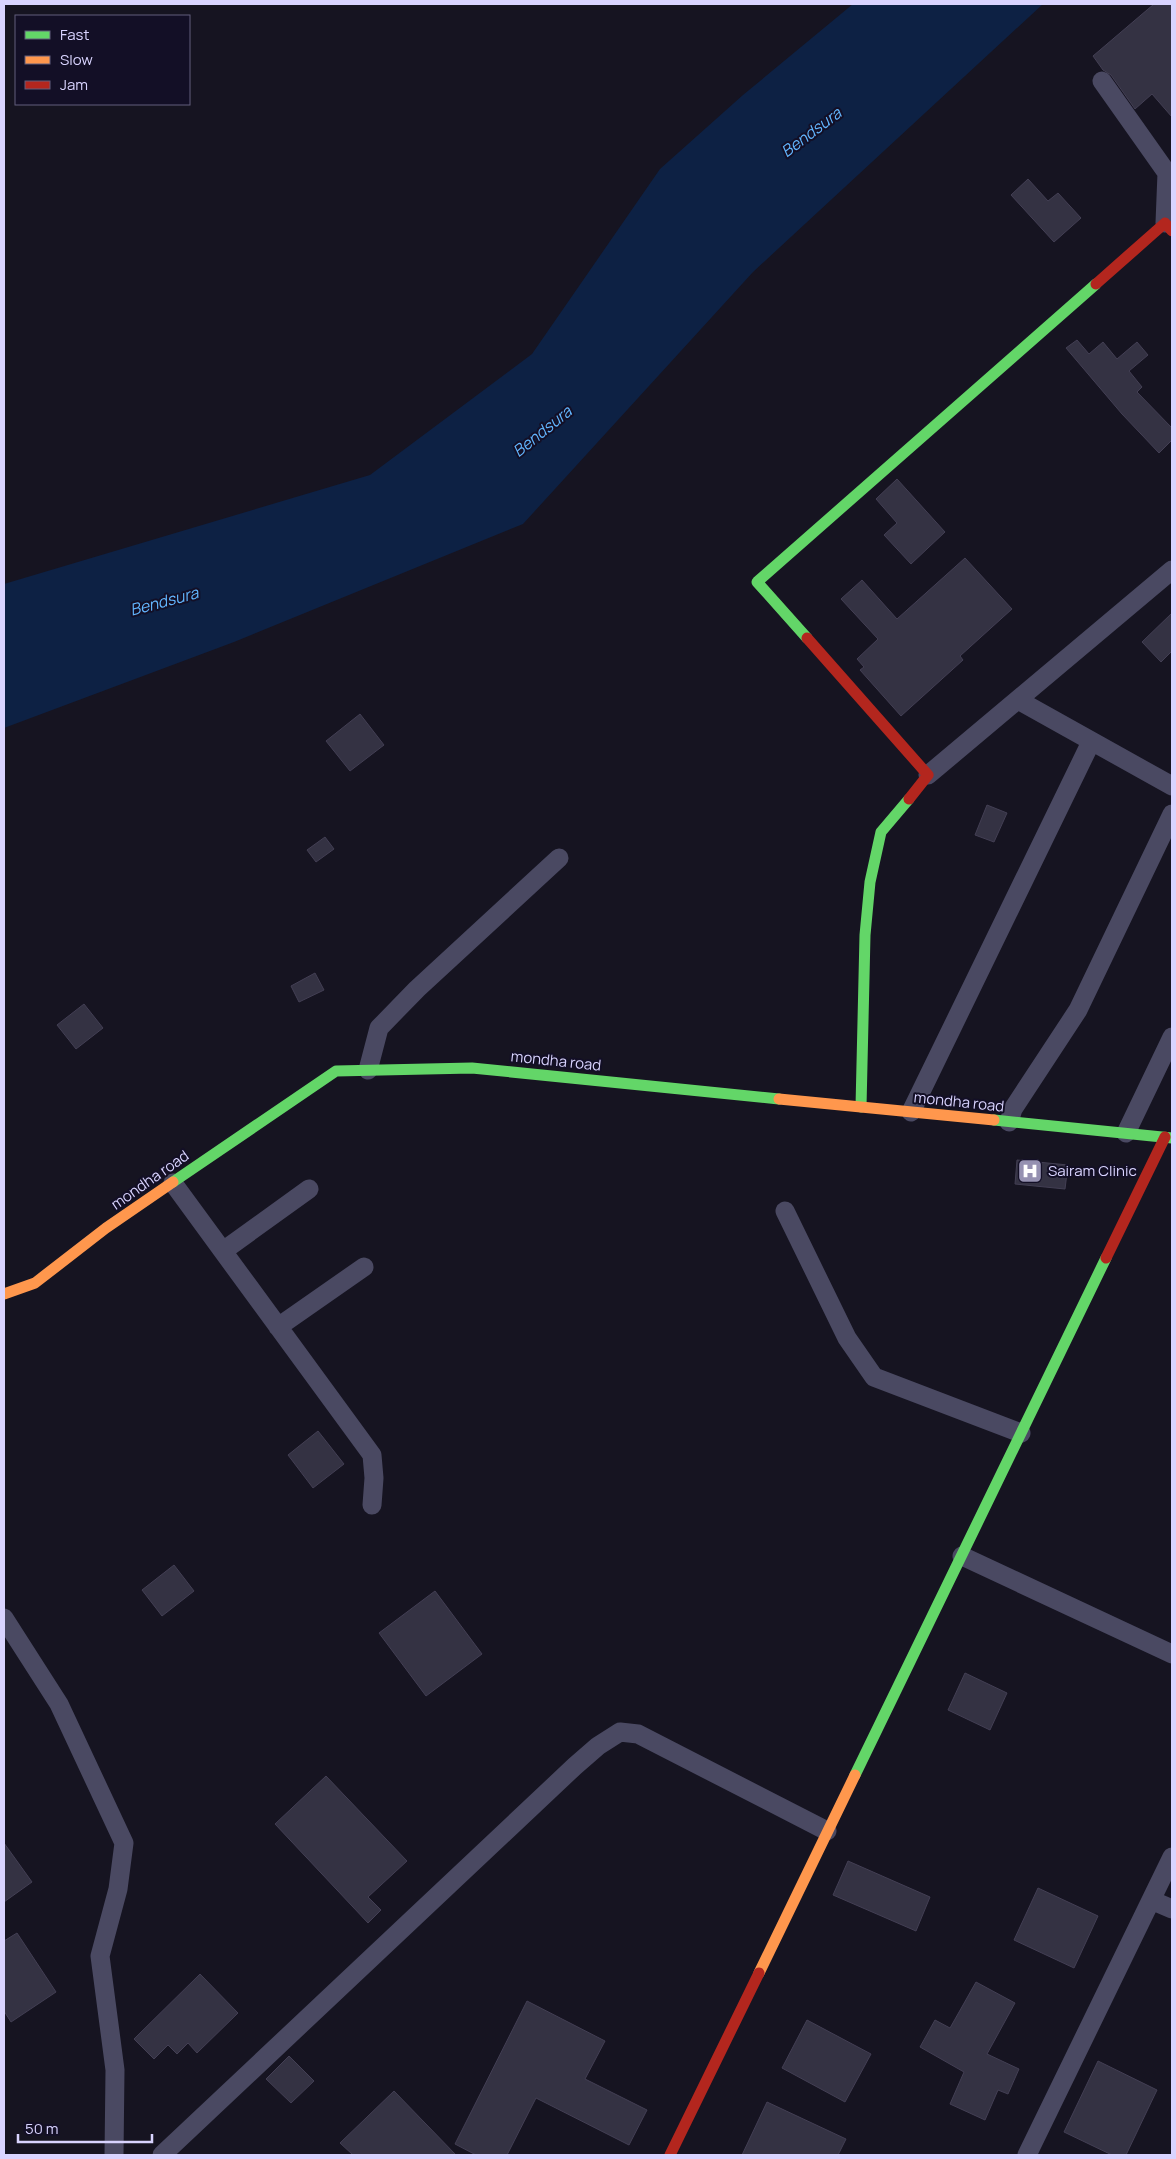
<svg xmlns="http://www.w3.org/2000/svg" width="1176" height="2159" font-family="Manrope,sans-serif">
	<rect width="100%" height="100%" fill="#161421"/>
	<path fill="#0d2144" d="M853 4H1043L753 272 523 524 234 642 4 728V584L370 475 532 354 660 169 743 95Z"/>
	<path fill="#343243" stroke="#433f54" d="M1154 4H1172V117L1152 94 1135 109 1111 75 1103 70 1093 56Z
		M1028 179 1048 201 1058 193 1081 218 1054 242 1011 195Z
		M1077 340 1089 354 1103 342 1117 359 1137 342 1148 355 1129 371 1142 387 1137 392 1172 428V440L1159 453 1122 414 1066 348Z
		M897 479 945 532 911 564 884 535 897 523 876 499Z
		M965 558 1012 609 960 656 963 660 901 716 860 670 864 667 857 659 878 639 841 599 862 580 897 619Z
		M1172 613V651L1161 662 1142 642Z
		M360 714 384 745 350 771 326 741Z
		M987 805 1007 813 994 842 975 835Z
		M325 837 334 849 316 862 307 850Z
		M315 973 324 990 299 1002 291 986Z
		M84 1004 103 1028 76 1049 57 1025Z
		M1017 1160 1068 1165 1065 1189 1015 1184Z
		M318 1431 344 1464 313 1488 288 1455Z
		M174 1565 194 1591 162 1616 142 1590Z
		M435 1591 482 1654 426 1696 379 1633Z
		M965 1673 1007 1693 990 1730 948 1710Z
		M326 1776 407 1861 368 1897 381 1910 368 1923 275 1824Z
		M4 1843 32 1882 4 1902Z
		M848 1861 930 1897 916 1931 833 1895Z
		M1038 1888 1098 1916 1074 1968 1014 1940Z
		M17 1933 56 1992 11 2022 4 2011V1941Z
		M200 1974 238 2013 197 2053 188 2043 177 2054 168 2045 154 2059 134 2039Z
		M976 1982 1015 2003 987 2054 1019 2069 1008 2094 998 2090 985 2120 950 2104 964 2072 920 2047 935 2020 950 2028Z
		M527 2001 605 2041 585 2079 647 2110 629 2145 536 2098 507 2155H476L455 2144Z
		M807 2020 871 2054 845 2102 782 2068Z
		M289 2056 314 2081 291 2103 266 2079Z
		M1098 2061 1157 2090 1126 2155H1112L1064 2132Z
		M394 2091 456 2155H353L340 2143Z
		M767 2102 846 2139 838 2155H742Z"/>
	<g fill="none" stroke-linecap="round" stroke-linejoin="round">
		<path stroke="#4a4962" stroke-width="19" d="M1102 81 1167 173 1165 223
			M1018 700 1172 786
			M928 775 1172 570
			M368 1070 379 1028 417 989 559 858
			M911 1112 1091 742
			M1009 1122 1013 1109 1078 1010 1172 814
			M1126 1133 1172 1037
			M173 1183 372 1455 374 1478 372 1505
			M785 1211 847 1338 874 1377 1021 1433
			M223 1251 309 1189
			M278 1327 364 1267
			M962 1556 1172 1654
			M4 1618 59 1704 124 1843 118 1889 100 1956 115 2070 114 2155
			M1151 1900 1172 1909
			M162 2155 575 1766 598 1746 620 1732 638 1734 827 1831
			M1027 2155 1172 1857"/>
		<path stroke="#63d668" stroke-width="11" d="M807 638 757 582 1096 284
			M861 1107 865 935 870 882 881 832 909 799
			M994 1120 1172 1138
			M173 1182 336 1071 472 1068 779 1099
			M855 1775 1106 1258"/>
		<path stroke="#ff974d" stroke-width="11" d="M779 1099 994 1120
			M4 1294 35 1283 106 1228 173 1182
			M759 1973 855 1775"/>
		<path stroke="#b3261e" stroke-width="11" d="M1096 284 1165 223 1172 231
			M807 638 928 775 909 799
			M1106 1258 1165 1137
			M670 2155 759 1973"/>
	</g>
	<defs>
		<symbol id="hospital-square" viewBox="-11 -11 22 22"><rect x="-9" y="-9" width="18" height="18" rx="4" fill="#9591b1" stroke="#130f26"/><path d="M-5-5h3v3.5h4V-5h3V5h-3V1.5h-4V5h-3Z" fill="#fff"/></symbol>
	</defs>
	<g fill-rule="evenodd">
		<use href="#hospital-square" x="1016" y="1157" width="28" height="28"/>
	</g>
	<g text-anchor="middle" stroke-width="4" stroke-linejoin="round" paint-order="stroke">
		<g font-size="15" fill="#d9d4ff" stroke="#130f26">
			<text transform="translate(556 1061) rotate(6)" y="5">mondha road</text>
			<text transform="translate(959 1102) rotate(6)" y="5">mondha road</text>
			<text transform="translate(150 1180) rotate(-35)" y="5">mondha road</text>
		</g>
		<g font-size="15" fill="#d9d4ff" stroke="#130f26" text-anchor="start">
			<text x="1048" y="1176">Sairam Clinic</text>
		</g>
		<g font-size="16" font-style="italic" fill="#62b6ff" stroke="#130f26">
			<text transform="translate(811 132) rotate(-37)" y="6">Bendsura</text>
			<text transform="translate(542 431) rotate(-39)" y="6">Bendsura</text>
			<text transform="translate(164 601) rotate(-15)" y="6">Bendsura</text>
		</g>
	</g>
	<rect width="1176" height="2159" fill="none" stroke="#d9d4ff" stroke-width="10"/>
	<rect x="15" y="15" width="175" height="90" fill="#130f26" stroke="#625e7d"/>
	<rect x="25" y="31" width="25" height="8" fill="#63d668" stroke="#625e7d"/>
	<text x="60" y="40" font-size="15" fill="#d9d4ff">Fast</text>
	<rect x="25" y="56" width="25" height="8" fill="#ff974d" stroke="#625e7d"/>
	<text x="60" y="65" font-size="15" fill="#d9d4ff">Slow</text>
	<rect x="25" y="81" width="25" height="8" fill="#b3261e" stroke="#625e7d"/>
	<text x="60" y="90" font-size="15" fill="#d9d4ff">Jam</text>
	<path d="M18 2134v8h134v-8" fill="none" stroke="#d9d4ff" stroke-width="2.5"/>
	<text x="25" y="2134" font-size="15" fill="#d9d4ff" stroke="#130f26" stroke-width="4" paint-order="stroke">50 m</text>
</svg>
